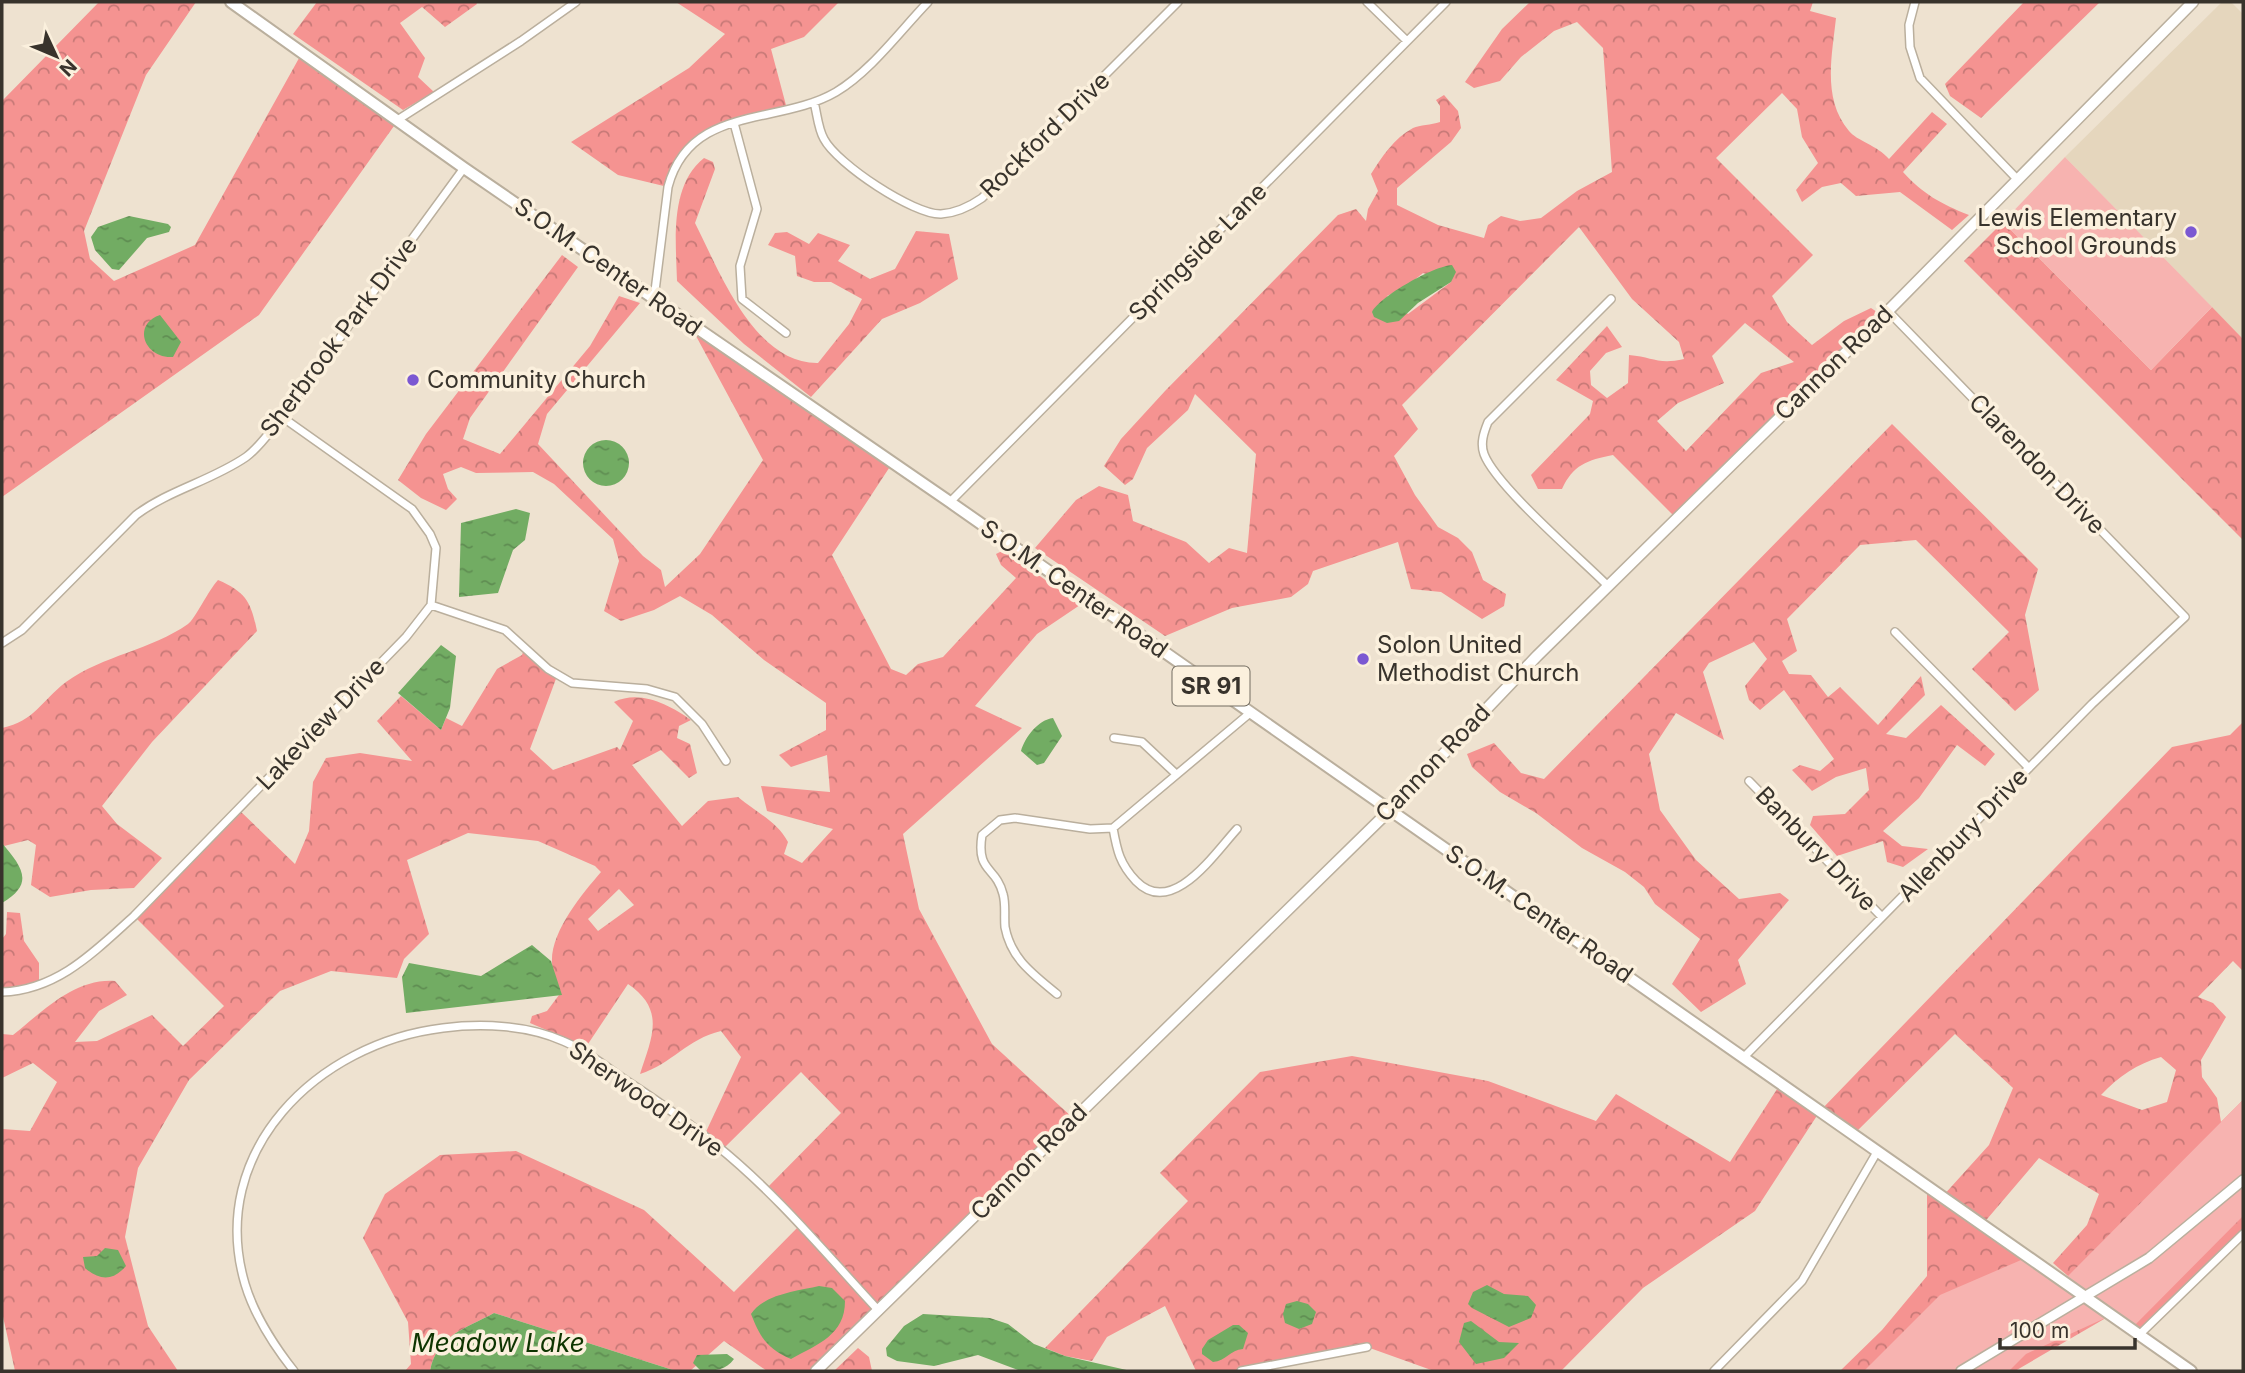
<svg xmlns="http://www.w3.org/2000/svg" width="2245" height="1373" font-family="Inter,sans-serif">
	<defs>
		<pattern id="forest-crowns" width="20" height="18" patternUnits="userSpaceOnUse" patternTransform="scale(1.75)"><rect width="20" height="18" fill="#f59391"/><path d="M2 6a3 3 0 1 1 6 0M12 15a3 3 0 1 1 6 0" fill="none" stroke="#c77977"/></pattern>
		<pattern id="water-ripples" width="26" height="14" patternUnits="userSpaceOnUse" patternTransform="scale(1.75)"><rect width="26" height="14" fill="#72ac63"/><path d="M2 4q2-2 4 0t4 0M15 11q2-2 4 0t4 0" fill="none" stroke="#5f8d52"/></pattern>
	</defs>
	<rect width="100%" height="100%" fill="#eee2d0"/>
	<path fill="#e5d6bd" d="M2222 2H2231L2243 14V339L2065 157Z"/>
	<path fill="url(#forest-crowns)" fill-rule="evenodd" d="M99 2H196L146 75 84 231 90 259 114 281 195 245 303 51 399 119 259 315 2 497V101Z
		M317 2H476L477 4 445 27 422 7 400 23 425 58 418 77 434 92 403 110 293 34Z
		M676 2H839L804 37 771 49 787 109 734 123 690 146 668 187 618 175 571 142 689 68 725 34Z
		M1530 2H1813L1810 11 1836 18C1832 56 1822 99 1849 131 1857 141 1877 145 1889 159L1932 112 1947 124 1903 172C1923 194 1941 204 1969 215L1952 230 1900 192 1856 196 1841 183 1822 187 1802 202 1796 190 1818 163 1802 137 1797 109 1782 93 1716 158 1813 255 1772 296 1787 322 1812 345 1844 321 1871 308 1877 312 1676 518 1613 455C1587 460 1573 465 1562 489H1538L1531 475 1590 414 1593 401 1556 380 1607 326 1622 347 1606 353 1590 371 1591 385 1607 398 1628 383 1629 355C1653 357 1658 365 1684 359L1679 342 1632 299 1579 227 1402 405 1418 429 1394 456 1415 495 1438 527 1458 538 1472 552 1483 580 1506 594 1504 606 1482 619 1441 592 1411 589 1398 542 1313 571 1308 584 1291 597 1232 608 1165 636 1035 548 1076 500 1099 486 1128 495 1133 521 1186 542 1209 563 1229 548 1247 553 1256 454 1195 394 1188 410 1147 448 1133 479 1125 485 1104 466 1121 439 1165 391 1338 215 1356 209 1366 221 1368 209 1378 191 1371 174C1382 157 1394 138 1413 128 1420 125 1431 125 1440 122V106L1436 100 1444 95 1458 111 1461 128 1451 142 1397 188V205L1438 225 1484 238 1488 225 1501 216 1520 221 1541 218 1577 191 1612 172 1603 48 1577 22 1554 31 1521 57 1500 81 1474 88 1465 82 1502 29ZM1423 273 1451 282 1408 314 1387 296 1406 287ZM1745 323 1794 362 1761 373 1686 451 1657 421 1678 403 1724 383 1712 356Z
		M2024 2H2100L1981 118 1950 96 1945 84Z
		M704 158 713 162 715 169 695 223C719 270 754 364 818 363L849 324 862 299 831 282H814L797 276 795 256 768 245 775 233 787 232 809 244 818 233 850 245 838 261 870 279 895 269 916 231 949 234 958 279 920 303 882 319 811 397 744 344 677 281C676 242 669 186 704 158Z
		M2003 222 2151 370 2212 307 2243 339V540L1964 261Z
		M562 255 578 267 470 418 463 439 500 454 590 346 619 296 640 303 547 414 538 444 643 556 661 570 665 587 700 554 763 460 689 323 893 462 832 555 891 669 906 675 918 664 943 657 1016 578 1001 565 996 554 1004 550 1080 605 1037 634 975 706 1022 728 903 834 919 909 992 1044 1073 1118 816 1371H767L724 1341 690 1371H676L494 1313C465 1329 437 1335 430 1371H405L411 1364 408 1322 363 1238 385 1194 440 1155 516 1151 644 1210 734 1292 799 1226 764 1191 841 1113 801 1072 722 1150 704 1136 741 1057 721 1031C687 1039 672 1064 640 1074 652 1037 666 1010 628 984L586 1047 530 1023 532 1016 547 1011 559 995C557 985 552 973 552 963 550 932 583 893 601 872L595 866 538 841 468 833 407 860 429 934 404 959 397 978 331 971 280 991 189 1080 138 1168 125 1237 148 1326 178 1371H15L2 1312V1129L30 1131 57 1082 33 1063 2 1078V1034L13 1035C43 1011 75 978 115 981L127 995 99 1011 75 1042 97 1041 152 1015 183 1046 224 1006 134 916 238 809 295 864 309 831 313 782 326 758 360 753 412 761 377 721 401 696 441 730 446 718 462 726 497 669 522 655 525 647 557 676 530 749 553 770 617 747 620 750 633 721 614 702C640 689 670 705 691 720L679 726 677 738 690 744 697 773 689 778 661 750 632 765 682 826 708 801 738 797C757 813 777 821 788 842L784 854 802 863 833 829 767 811 761 786 830 792 827 755 791 767 779 755 826 730V703L764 660 712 615 680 596 654 610 621 621 604 611 619 561 613 539 554 484 533 472 476 473 461 467 443 474 448 489 457 499 446 510 421 498 398 480 426 434ZM619 889 634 905 598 931 588 919Z
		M1892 424 2038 569 2025 615 2039 690 2015 711 1972 669 2009 632 1916 540 1860 545 1787 619 1797 651 1782 661 1789 674 1811 675 1828 697 1840 687 1878 725 1921 676 1925 695 1886 734 1906 738 1941 705 1995 754 1985 766 1957 745 1919 798 1883 831 1902 846 1928 849 1903 867 1887 862 1883 841 1837 856 1810 825 1813 816 1845 814 1869 790 1866 768 1836 777 1812 791 1792 770 1800 765 1820 771 1834 759 1784 690 1760 710 1749 700 1745 686 1767 659 1754 642 1709 663 1703 672 1724 740 1676 713 1649 754 1660 810 1696 860 1739 899 1780 893 1789 900 1738 960 1746 984 1701 1012 1672 984 1700 939 1655 904 1644 887 1625 872 1582 848 1536 813 1500 792 1472 767 1467 754 1494 743 1521 773 1544 779Z
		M218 580C246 592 251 602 257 631L152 742 102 806 117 824 162 858 134 888 91 890 50 897 31 885 36 845 28 840 4 846 2 843V728C35 721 41 701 66 682 104 655 151 650 188 624 195 619 208 591 218 580Z
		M2243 722V971L2233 961 2198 997 2213 1003 2226 1017 2201 1060 2202 1077 2217 1098 2221 1122 2243 1100V1234L2139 1335 2111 1315 2015 1371H1840L1882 1330 1927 1276V1186L1942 1197 1989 1145 2013 1088 1955 1034 1853 1135 1820 1111 1755 1211 1643 1288 1561 1371H1434L1367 1347 1241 1371H1196L1165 1306 1107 1337 1092 1361 1065 1356 1045 1348 1188 1201 1160 1173 1260 1072 1352 1056 1488 1081 1596 1121 1616 1094 1730 1162 1781 1083 1820 1111 2172 747 2230 735ZM2161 1057 2176 1070 2167 1102 2142 1110 2101 1095C2119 1076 2137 1064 2161 1057ZM2039 1158 2099 1194 2087 1225 2053 1263 2068 1276 2063 1282 1982 1225Z
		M7 912 20 913 24 941 39 963V983L2 989V939L6 934Z
		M858 1348 869 1357 872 1371H834Z"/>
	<path fill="#f7b3b0" d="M2065 157 2212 307 2151 370 2003 222Z
		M2243 1100V1216L2131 1329 2112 1315 2026 1354 2009 1371H1864L1940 1295 2028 1257 2063 1281Z"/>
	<path fill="url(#water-ripples)" d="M129 216 168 224 171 227 169 232 147 238 119 270 112 269 95 250 91 237 98 227Z
		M1452 265 1456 272 1451 282 1418 303 1399 321 1387 323 1374 317 1372 312C1380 296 1434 266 1452 265Z
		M160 315 181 342 173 357C145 359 131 325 160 315Z
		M583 463a23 23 0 1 1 46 0a23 23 0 1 1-46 0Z
		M516 509 530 513 525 540 513 550 498 593 459 597 461 523Z
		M441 645 456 656 450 708 441 730 398 693Z
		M1053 718 1062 736 1044 763 1037 765 1021 751C1025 737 1038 720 1053 718Z
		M2 843C20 865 37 883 2 903Z
		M532 945 551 961 562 995 406 1013 402 977 409 963 481 976Z
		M105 1248 118 1250 126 1266C113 1281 100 1281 85 1268L83 1257 97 1256Z
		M1487 1285 1504 1294 1528 1296 1536 1305 1531 1318 1509 1327 1472 1308 1468 1304 1473 1292Z
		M819 1286 832 1288 845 1301C845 1335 818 1344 791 1359 767 1349 760 1337 751 1314 764 1294 798 1291 819 1286Z
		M1297 1301 1308 1304 1316 1312 1312 1324 1299 1329 1285 1323 1283 1314 1286 1304Z
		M494 1313 676 1371H430C437 1335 465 1329 494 1313Z
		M923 1314 990 1318 1008 1324 1034 1344 1065 1356 1131 1371H1021L978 1355 934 1366 897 1361 887 1356 886 1348 904 1326Z
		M1471 1321 1499 1342 1519 1343 1504 1358 1476 1364 1459 1342 1464 1323Z
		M1233 1325H1239L1248 1333 1243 1349C1230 1350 1226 1361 1213 1362L1202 1354V1349L1208 1340Z
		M727 1354 734 1359C726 1370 715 1371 701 1371L693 1363 697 1355Z"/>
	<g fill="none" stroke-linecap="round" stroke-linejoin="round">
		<defs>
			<path id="minor" d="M1367 2 1407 41
				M1915 2 1909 25 1910 47 1920 78 2017 179
				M814 102C817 113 818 129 824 139 837 164 914 215 941 214 957 213 969 207 982 198L1178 2
				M399 119 521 41 576 2
				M734 123 757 209 740 266 742 299 786 333
				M654 299 668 187C690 104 778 126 836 92 871 71 900 31 928 2
				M950 502 1446 2
				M1607 585C1579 557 1496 486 1484 454 1480 443 1484 432 1488 422L1611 299
				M431 605 505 630 548 669 572 683 647 689 675 697 702 724 726 761
				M1895 632 2029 768
				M2 643 22 630 136 515C169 490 211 481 246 457 260 447 271 430 282 417L464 168
				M1114 738 1142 742 1175 773
				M1749 781 1882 917
				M1113 828C1117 851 1120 864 1136 881 1172 918 1214 854 1237 829
				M2 992C58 990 95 951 134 916L406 637 431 605 436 548 430 534 412 509 282 417
				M1057 994C1033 974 1011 959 1005 927 1004 916 1006 904 1003 894 996 866 976 873 982 835L1000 820 1015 818 1090 829 1113 828 1250 713
				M1744 1057 2092 704 2185 617 1888 311
				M2139 1335 2243 1234
				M294 1371C275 1347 254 1314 245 1284 206 1151 318 1043 443 1028 482 1023 527 1025 563 1041 587 1051 609 1069 630 1083 659 1102 689 1123 716 1145 776 1193 827 1255 879 1311
				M1241 1371 1367 1347
				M1714 1371 1802 1281 1877 1152"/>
			<path id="tertiary" d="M1961 1371 2149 1258 2243 1180"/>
			<path id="secondary" d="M816 1371 1391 809 1537 656 1888 311 2193 2"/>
			<path id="primary" d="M231 2 464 168 950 502 2191 1371"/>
		</defs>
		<use href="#minor" stroke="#baaf9d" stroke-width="10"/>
		<use href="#tertiary" stroke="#baaf9d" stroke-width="12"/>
		<use href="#secondary" stroke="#baaf9d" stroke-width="13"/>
		<use href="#primary" stroke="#baaf9d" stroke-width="14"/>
		<use href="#minor" stroke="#fff" stroke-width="7"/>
		<use href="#tertiary" stroke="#fff" stroke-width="9"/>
		<use href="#secondary" stroke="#fff" stroke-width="10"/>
		<use href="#primary" stroke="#fff" stroke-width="10"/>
	</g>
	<g fill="#7b58d2" stroke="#fbf0dd" stroke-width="2.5">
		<circle cx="2191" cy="232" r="7"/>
		<circle cx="413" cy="380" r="7"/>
		<circle cx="1363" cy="659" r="7"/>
	</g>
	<g text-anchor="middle" stroke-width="7" stroke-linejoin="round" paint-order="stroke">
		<rect fill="#fbf0dd" stroke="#726c61" stroke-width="2" x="1172.5" y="666.5" width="77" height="39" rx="5"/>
		<g font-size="23" font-weight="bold" fill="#38332c">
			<text x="1211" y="694">SR 91</text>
		</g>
		<g font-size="24" fill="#38332c" stroke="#fbf0dd">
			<text transform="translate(1045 135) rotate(-44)" y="8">Rockford Drive</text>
			<text transform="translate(1198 252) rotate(-45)" y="8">Springside Lane</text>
			<text transform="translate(608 267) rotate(35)" y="8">S.O.M. Center Road</text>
			<text transform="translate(339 337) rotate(-53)" y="8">Sherbrook Park Drive</text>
			<text transform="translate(1834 363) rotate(-44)" y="8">Cannon Road</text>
			<text transform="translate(2037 464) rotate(46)" y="8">Clarendon Drive</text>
			<text transform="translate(1074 589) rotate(35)" y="8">S.O.M. Center Road</text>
			<text transform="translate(321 724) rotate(-46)" y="8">Lakeview Drive</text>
			<text transform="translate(1433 763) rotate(-46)" y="8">Cannon Road</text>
			<text transform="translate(1963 835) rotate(-46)" y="8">Allenbury Drive</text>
			<text transform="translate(1816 849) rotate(46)" y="8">Banbury Drive</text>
			<text transform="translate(1539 914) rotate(35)" y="8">S.O.M. Center Road</text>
			<text transform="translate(646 1099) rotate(35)" y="8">Sherwood Drive</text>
			<text transform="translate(1029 1162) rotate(-45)" y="8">Cannon Road</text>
		</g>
		<g font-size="24" fill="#38332c" stroke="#fbf0dd" text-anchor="start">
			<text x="2177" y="226" text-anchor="end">Lewis Elementary<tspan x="2177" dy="28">School Grounds</tspan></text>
			<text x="427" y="388">Community Church</text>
			<text x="1377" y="653">Solon United<tspan x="1377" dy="28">Methodist Church</tspan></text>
		</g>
		<g font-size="26" font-style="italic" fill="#0e3501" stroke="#fbf0dd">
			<text x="498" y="1352">Meadow Lake</text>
		</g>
	</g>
	<rect width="2245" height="1373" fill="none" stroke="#38332c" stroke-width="7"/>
	<g transform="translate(56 56) rotate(134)" stroke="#fbf0dd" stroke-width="5" paint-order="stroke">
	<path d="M0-5L12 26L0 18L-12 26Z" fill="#38332c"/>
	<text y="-10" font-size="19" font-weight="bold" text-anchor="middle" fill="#38332c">N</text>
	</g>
	<path d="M2000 1338v10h135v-10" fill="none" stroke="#38332c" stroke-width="3.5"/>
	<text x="2010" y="1338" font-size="21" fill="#38332c" stroke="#fbf0dd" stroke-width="5" paint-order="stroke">100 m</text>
</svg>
